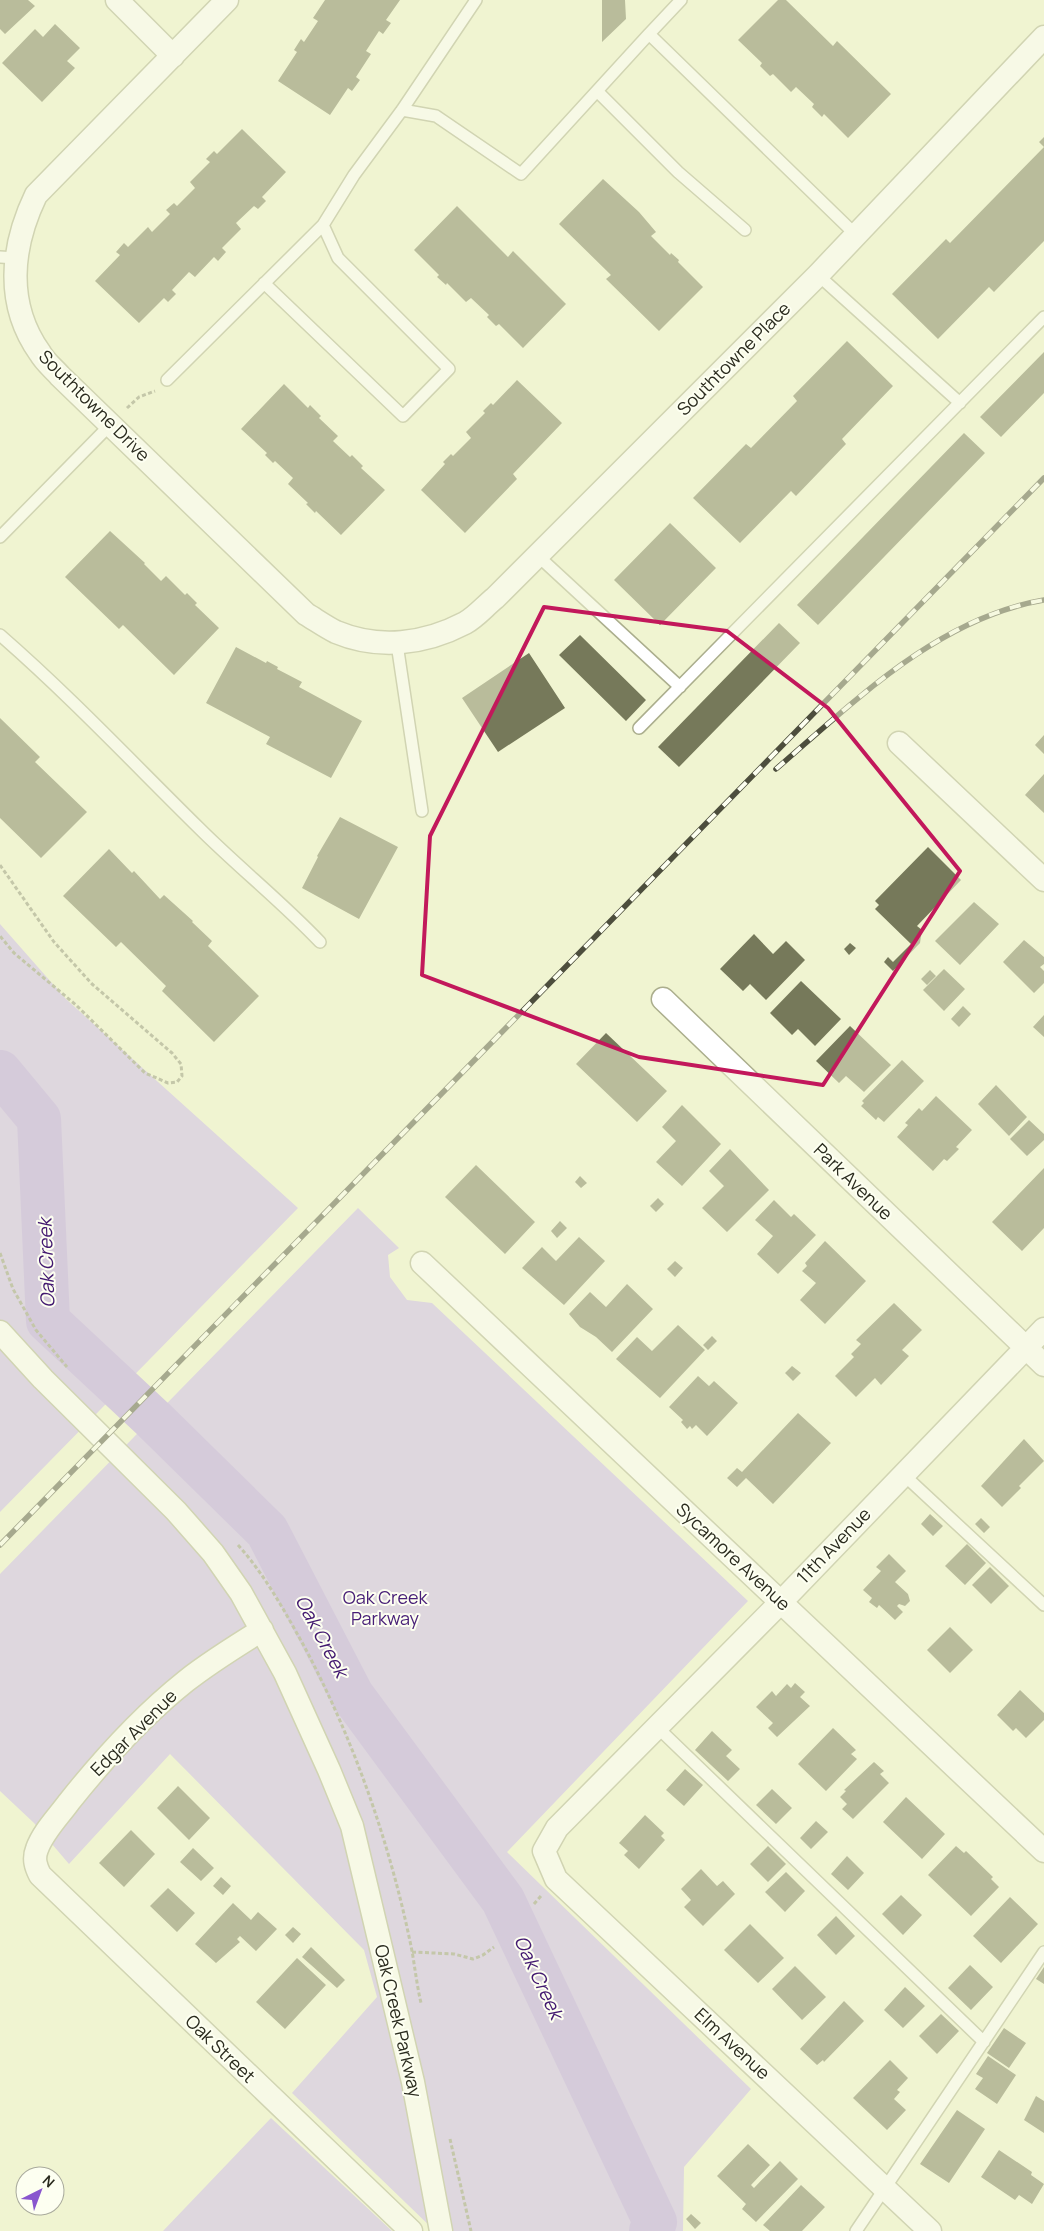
<svg xmlns="http://www.w3.org/2000/svg" width="1044" height="2231" font-family="Manrope,sans-serif">
	<rect width="100%" height="100%" fill="#f0f4d1"/>
	<path fill="#c7b3ed" d="M0 924 66 999 298 1208 0 1512Z
		M358 1208 399 1248 388 1255 390 1277 407 1300 432 1303 748 1601 507 1852 751 2089 684 2167 683 2231H435L292 2093 377 1997 364 1950 170 1754 69 1864 34 1823 0 1791V1574Z
		M271 2118 392 2231H163Z"/>
	<g fill="none" stroke-linecap="round" stroke-linejoin="round">
		<path stroke="#b499e5" stroke-width="44" d="M0 1072 39 1119 48 1321 153 1419 267 1531 352 1695 503 1900 655 2222 651 2231"/>
	</g>
	<path fill="#76795a" d="M0 0H28L35 6 5 34 0 29Z
		M325 0H400L386 20 391 23 383 34 379 31 366 51 371 54 356 77 360 80 352 91 348 88 330 115 278 81 297 52 294 50 301 39 304 42 318 21 313 18Z
		M602 0H625L626 19 602 42Z
		M778 0H786L833 46 837 41 891 94 848 138 824 114 822 117 812 107 814 104 796 87 791 92 773 74 770 76 760 66 762 63 738 40Z
		M55 24 80 48 67 61 75 68 42 102 2 63 35 29 43 37Z
		M242 129 286 172 262 197 266 201 258 209 254 206 236 223 241 229 222 248 226 252 218 261 214 257 195 277 189 272 172 290 176 294 168 302 164 298 139 323 95 281 120 255 116 252 124 243 128 247 148 227 152 232 170 214 166 210 174 203 177 206 195 188 190 182 210 162 206 159 214 151 217 154Z
		M1044 137V241L994 292 989 287 938 339 892 294 946 239 950 243 1044 147 1039 142Z
		M603 179 639 212 656 232 651 236 670 255 671 253 679 260 678 262 703 287 659 331 606 279 611 275 559 224Z
		M457 206 508 257 513 251 566 304 523 348 499 324 496 326 487 317 489 315 471 298 466 302 447 283 446 285 437 277 439 275 414 250Z
		M847 341 893 386 842 439 846 444 796 496 791 491 740 543 693 498 746 444 751 448 797 401 793 396Z
		M1044 352V393L1001 437 980 417Z
		M517 380 562 423 513 474 517 479 465 533 421 490 445 464 443 462 451 454 453 456 471 438 466 432 485 413 483 411 491 403 493 405Z
		M284 384 308 408 310 405 321 416 319 418 338 436 333 441 350 457 352 455 363 466 361 468 385 490 341 535 316 511 315 513 306 504 308 503 288 484 293 478 275 461 273 463 265 455 267 453 241 429Z
		M964 433 985 453 818 625 797 605Z
		M670 523 716 568 660 625 614 580Z
		M110 531 145 563 144 564 161 581 166 576 185 595 187 593 197 603 195 605 219 628 174 675 123 625 119 629 65 577Z
		M779 623 800 643 679 767 658 747Z
		M580 635 646 700 626 721 559 655Z
		M236 647 266 663 267 661 278 667 277 669 302 682 299 687 362 721 331 778 266 744 270 737 206 703Z
		M529 653 565 708 498 752 462 698Z
		M0 718 40 757 35 762 87 812 41 858 0 818Z
		M1044 735V754L1035 745Z
		M1044 774V813L1025 795Z
		M340 817 398 847 359 919 302 888 318 857 317 856Z
		M928 847 961 880 917 926 922 930 920 943 893 971 884 962 888 957 893 962 911 944 875 909 879 905 875 901Z
		M109 849 132 873 134 871 160 899 164 895 193 921 192 922 212 941 208 946 259 996 214 1042 162 991 166 986 121 942 116 947 63 896Z
		M974 902 999 924 960 965 935 941Z
		M754 934 773 954 786 941 805 960 766 1000 750 984 743 991 720 969Z
		M1024 940 1044 957V964L1040 967 1044 971V983L1034 993 1003 962Z
		M850 943 856 948 849 955 844 949Z
		M944 969 965 989 944 1011 923 990Z
		M930 970 936 976 927 985 921 979Z
		M801 981 841 1019 815 1046 798 1029 792 1035 770 1013Z
		M963 1006 971 1014 959 1027 951 1019Z
		M1044 1015V1037L1033 1027Z
		M850 1026 891 1065 864 1092 846 1076 839 1083 816 1061Z
		M606 1033 667 1091 637 1122 576 1064Z
		M902 1060 924 1081 884 1122 878 1117 876 1120 861 1106 864 1103 862 1101Z
		M996 1085 1027 1117 1009 1136 978 1104Z
		M936 1096 972 1130 956 1147 959 1149 947 1161 944 1159 933 1171 897 1137 908 1125 905 1123 919 1108 922 1111Z
		M682 1105 721 1144 682 1186 656 1162 676 1141 662 1127Z
		M1029 1120 1044 1134V1140L1027 1156 1010 1139Z
		M730 1149 769 1190 727 1232 702 1208 724 1186 709 1171Z
		M476 1165 535 1222 505 1254 445 1197Z
		M1044 1168V1228L1022 1251 992 1222Z
		M580 1176 587 1183 581 1188 575 1182Z
		M658 1198 664 1204 656 1212 650 1206Z
		M774 1200 791 1217 794 1214 816 1235 778 1274 757 1254 773 1236 755 1220Z
		M560 1221 567 1228 557 1238 551 1231Z
		M579 1237 605 1261 564 1305 522 1268 542 1247 556 1261Z
		M825 1241 866 1281 825 1324 800 1300 816 1283 802 1271 807 1266 805 1263Z
		M675 1261 683 1268 675 1277 667 1269Z
		M627 1284 653 1309 612 1352 596 1337 580 1327 569 1314 590 1292 606 1307Z
		M894 1303 922 1330 902 1350 909 1356 881 1385 875 1378 856 1397 835 1376 854 1357 851 1354 861 1344 856 1340Z
		M678 1325 705 1350 660 1398 616 1359 637 1337 652 1351Z
		M712 1336 717 1341 708 1350 703 1345Z
		M792 1366 801 1373 793 1381 785 1373Z
		M698 1376 709 1386 714 1381 738 1403 707 1436 696 1425 692 1429 690 1426 687 1429 681 1422 683 1420 669 1407Z
		M798 1413 831 1443 773 1504 746 1478 737 1487 727 1478 737 1468 742 1472Z
		M1024 1439 1044 1461 1019 1486 1021 1488 1002 1507 981 1486Z
		M930 1514 943 1526 933 1536 921 1524Z
		M981 1518 990 1527 984 1533 975 1524Z
		M967 1544 986 1563 965 1585 945 1566Z
		M889 1554 906 1571 895 1582 908 1594 910 1601 905 1606 899 1604 897 1606 903 1612 895 1620 879 1605 877 1608 869 1602 872 1598 863 1590 881 1571 876 1567Z
		M990 1567 1009 1586 991 1604 972 1585Z
		M950 1627 973 1650 950 1673 927 1650Z
		M795 1683 805 1692 800 1697 810 1706 777 1737 768 1728 773 1723 756 1707 772 1691 776 1696 787 1684 791 1688Z
		M1020 1690 1044 1713V1720L1026 1738 1016 1728 1013 1731 997 1715Z
		M833 1728 856 1750 851 1754 857 1759 826 1791 798 1764Z
		M712 1731 732 1750 726 1756 740 1769 728 1781 695 1750Z
		M874 1762 884 1771 880 1774 889 1783 853 1819 842 1809 847 1804 840 1797 846 1791 844 1790Z
		M685 1769 703 1785 684 1806 666 1790Z
		M178 1786 210 1818 189 1840 157 1808Z
		M772 1789 792 1808 776 1824 756 1805Z
		M906 1797 945 1834 922 1859 883 1822Z
		M645 1815 664 1833 661 1836 665 1840 639 1869 624 1855 628 1851 619 1843Z
		M816 1821 828 1832 811 1849 800 1838Z
		M131 1830 155 1854 124 1887 99 1863Z
		M768 1846 786 1864 768 1882 750 1864Z
		M956 1846 964 1853 966 1851 993 1877 991 1879 999 1887 971 1916 928 1875Z
		M193 1848 214 1868 201 1881 180 1862Z
		M847 1856 864 1873 848 1890 831 1874Z
		M701 1869 717 1886 723 1881 735 1894 703 1926 684 1907 691 1900 681 1889Z
		M786 1872 805 1891 785 1912 765 1892Z
		M221 1877 231 1886 223 1895 213 1886Z
		M168 1888 195 1913 177 1932 150 1906Z
		M901 1895 922 1915 903 1935 882 1914Z
		M1010 1897 1038 1924 1001 1963 973 1936Z
		M233 1903 251 1920 258 1912 277 1929 256 1951 240 1936 237 1939 240 1942 216 1963 195 1944Z
		M836 1916 855 1936 836 1955 817 1935Z
		M750 1924 784 1958 758 1983 724 1950Z
		M293 1927 301 1934 293 1943 285 1935Z
		M311 1947 345 1980 337 1988 302 1957Z
		M297 1958 326 1985 285 2029 256 2002Z
		M970 1965 993 1987 971 2010 948 1988Z
		M795 1966 826 1997 802 2020 772 1989Z
		M1044 1967V1984L1036 1979Z
		M905 1987 925 2006 903 2028 884 2010Z
		M844 2001 864 2021 824 2062 823 2060 817 2065 800 2049Z
		M941 2014 959 2031 937 2054 919 2036Z
		M1004 2028 1026 2043 1009 2068 987 2053Z
		M988 2056 1016 2075 997 2104 975 2089 983 2078 976 2074Z
		M890 2060 908 2078 897 2090 900 2092 894 2099 906 2110 887 2130 853 2098Z
		M1036 2096 1044 2101V2133L1024 2120Z
		M957 2110 985 2129 949 2183 920 2164Z
		M748 2144 770 2165 751 2185 754 2188 780 2161 798 2179 756 2222 742 2209 746 2204 717 2176Z
		M999 2150 1032 2172 1031 2175 1044 2184 1032 2204 1019 2195 1015 2200 981 2177Z
		M801 2185 825 2207 802 2231H770L763 2225Z
		M691 2214 701 2223 695 2229 686 2219Z"/>
	<g fill="none" stroke-linecap="round" stroke-linejoin="round">
		<defs>
			<path id="service" d="M649 34 681 0
				M597 91 678 172 745 230
				M402 110 436 116 521 174 649 34 856 235
				M0 257 16 258
				M818 275 960 403
				M264 283 403 416 449 369 338 258 323 225
				M167 380 323 225 354 175 402 110 476 0
				M0 537 111 424
				M537 555 680 687
				M0 635C70 696 133 763 199 828 238 867 282 902 320 942
				M397 644 422 811
				M639 728 1044 317
				M904 1475 1044 1605
				M656 1726 984 2042
				M856 2231 1044 1952"/>
			<path id="minor" d="M117 0 173 56
				M227 0 36 195C11 247 5 304 40 353 45 362 54 369 60 376L306 614C316 620 326 627 336 632 379 650 425 644 465 623 476 617 485 606 495 598L818 275 1044 37
				M899 743 1044 880
				M663 999 1044 1365
				M422 1263 1044 1851
				M0 1332 43 1379 176 1511 213 1553 241 1593 285 1673 329 1770 352 1826 413 2082 441 2231
				M262 1630C236 1646 210 1662 186 1681 142 1716 104 1758 69 1802 58 1817 43 1832 37 1849 33 1859 36 1867 40 1875L411 2231
				M930 2231 556 1879 544 1851 557 1828 781 1602 1044 1329"/>
		</defs>
		<use href="#service" stroke="#abae8d" stroke-width="14"/>
		<use href="#minor" stroke="#abae8d" stroke-width="25"/>
		<path stroke="#8e9078" stroke-width="3" stroke-dasharray="4 2.5" stroke-linecap="butt" d="M127 408 139 397 155 391
			M0 865 54 942 92 984 172 1053 181 1064 182 1076 177 1082 168 1083 145 1073 76 1005 14 953 0 936
			M0 1253 13 1289 36 1330 67 1367
			M238 1545C265 1575 284 1610 304 1646 354 1740 391 1846 412 1951 415 1968 417 1986 421 2003
			M534 1904 541 1896
			M412 1952 454 1954 473 1959 483 1955 494 1947
			M450 2139 471 2231"/>
		<use href="#service" stroke="#fff" stroke-width="11"/>
		<use href="#minor" stroke="#fff" stroke-width="22"/>
		<defs>
			<path id="rail" d="M776 769C855 701 938 618 1044 600
				M0 1545 1044 478"/>
		</defs>
		<use href="#rail" stroke="#4d4e3d" stroke-width="5.5"/>
		<use href="#rail" stroke="#fdfff1" stroke-width="4" stroke-dasharray="11" stroke-linecap="butt"/>
	</g>
	<path d="M0 0H1044V2231H0ZM544 607 727 631 828 708 960 871 823 1085 639 1057 422 975 430 836Z" fill="#f0f4d1" fill-opacity=".55" fill-rule="evenodd"/>
	<path fill="none" stroke="#c2185b" stroke-width="4" stroke-linejoin="round" d="M544 607 727 631 828 708 960 871 823 1085 639 1057 422 975 430 836Z"/>
	<g text-anchor="middle" stroke-width="4" stroke-linejoin="round" paint-order="stroke">
		<g font-size="18" fill="#2a2b1e" stroke="#fdfff1">
			<text transform="translate(734 359) rotate(-45)" y="6">Southtowne Place</text>
			<text transform="translate(94 406) rotate(45)" y="6">Southtowne Drive</text>
			<text transform="translate(853 1182) rotate(44)" y="6">Park Avenue</text>
			<text transform="translate(834 1546) rotate(-46)" y="6">11th Avenue</text>
			<text transform="translate(733 1557) rotate(43)" y="6">Sycamore Avenue</text>
			<text transform="translate(134 1733) rotate(-45)" y="6">Edgar Avenue</text>
			<text transform="translate(398 2021) rotate(77)" y="6">Oak Creek Parkway</text>
			<text transform="translate(732 2044) rotate(43)" y="6">Elm Avenue</text>
			<text transform="translate(220 2049) rotate(44)" y="6">Oak Street</text>
		</g>
		<g font-size="18" fill="#471e77" stroke="#fdfff1">
			<text x="385" y="1604">Oak Creek<tspan x="385" dy="21">Parkway</tspan></text>
		</g>
		<g font-size="19" font-style="italic" fill="#421870" stroke="#fdfff1">
			<text transform="translate(46 1263) rotate(-92)" y="7">Oak Creek</text>
			<text transform="translate(322 1636) rotate(62)" y="7">Oak Creek</text>
			<text transform="translate(539 1977) rotate(65)" y="7">Oak Creek</text>
		</g>
	</g>
	<g transform="translate(40 2191) rotate(42)"><circle r="24" fill="#fdfff1" stroke="#a9aa9d"/>
	<path d="M0-4L9 19L0 12L-9 19Z" fill="#8956ce"/>
	<text y="-8" font-size="14" font-weight="bold" text-anchor="middle" fill="#2a2b1e">N</text>
	</g>
</svg>
